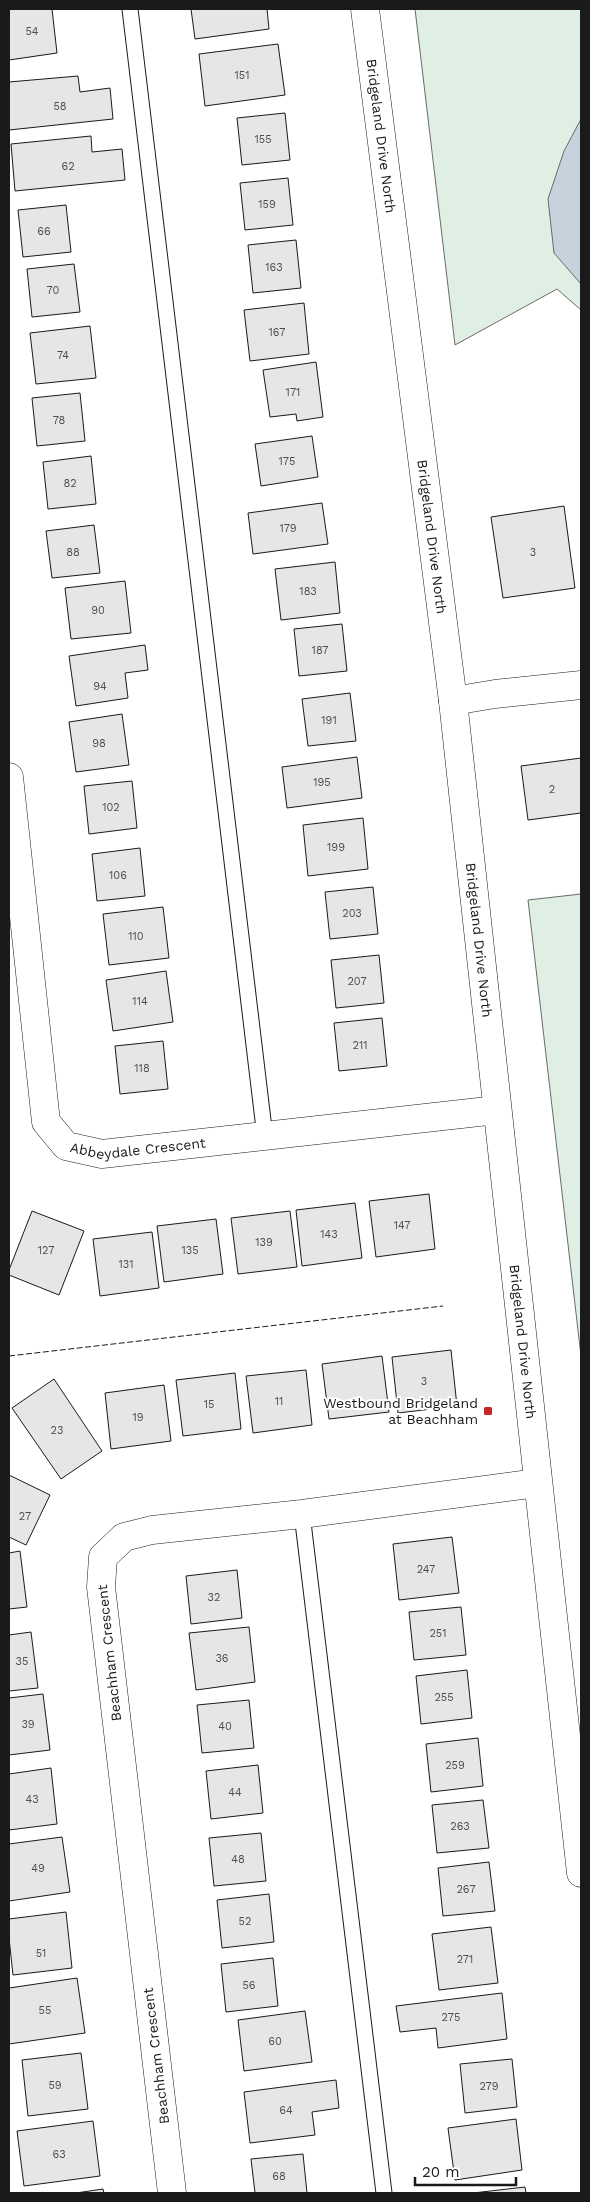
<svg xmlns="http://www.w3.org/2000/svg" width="590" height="2202" font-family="'Work Sans',sans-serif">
	<rect width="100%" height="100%" fill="#fff"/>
	<path fill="#e0efe3" stroke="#6a6a6a" d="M415 9H581V310L557 289 455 345Z
		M581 894V1356L528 900Z"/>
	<path fill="#c6d2dc" stroke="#6a6a6a" d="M581 119V284L554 253 548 199 564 151Z"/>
	<path fill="#e6e6e6" stroke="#1a1a1a" d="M9 9H52L57 53 9 60Z
		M191 9H267L269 29 195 39Z
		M278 44 285 95 205 106 199 54Z
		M78 76 80 92 110 88 113 119 9 130V82Z
		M285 113 290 160 242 165 237 118Z
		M91 136 92 152 122 149 125 180 15 191 11 144Z
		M288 178 293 225 245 230 240 183Z
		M66 205 71 252 23 257 18 210Z
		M296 240 301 288 253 293 248 245Z
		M74 264 80 312 32 317 27 269Z
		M304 303 309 354 250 361 244 310Z
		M90 326 96 378 36 384 30 333Z
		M316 362 323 417 297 421 296 414 270 417 263 370Z
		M80 393 85 441 37 446 32 398Z
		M312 436 318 477 261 486 255 444Z
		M91 456 96 504 48 509 43 462Z
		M322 503 328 544 253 554 248 513Z
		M564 506 575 588 503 598 491 517Z
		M94 525 100 573 52 578 46 531Z
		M335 562 340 613 281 620 275 569Z
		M125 581 131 633 71 639 65 588Z
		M342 624 347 671 299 676 294 629Z
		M145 645 148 670 125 673 128 698 76 706 69 656Z
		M350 693 356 741 308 746 302 699Z
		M122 714 129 765 76 772 69 722Z
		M357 757 362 798 287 808 282 767Z
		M581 758V813L528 820 521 766Z
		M132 781 137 828 89 834 84 786Z
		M363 818 368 869 308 876 303 825Z
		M140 848 145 896 97 901 92 854Z
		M373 887 378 934 330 939 325 892Z
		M163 907 169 958 109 965 103 914Z
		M379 955 384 1003 336 1008 331 960Z
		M166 971 173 1022 113 1031 106 980Z
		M382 1018 387 1066 339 1071 334 1023Z
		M163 1041 168 1089 120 1094 115 1046Z
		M429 1194 435 1249 376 1257 369 1201Z
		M355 1203 362 1258 302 1266 296 1210Z
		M32 1211 84 1231 59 1295 9 1275V1270Z
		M290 1211 297 1267 238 1274 231 1218Z
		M216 1219 223 1274 164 1282 157 1226Z
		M152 1232 159 1288 100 1296 93 1239Z
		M451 1350 457 1406 398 1413 392 1357Z
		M382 1356 389 1412 329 1419 322 1364Z
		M306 1370 312 1425 253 1433 246 1376Z
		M235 1373 241 1429 183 1436 176 1380Z
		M54 1379 102 1451 61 1479 12 1408Z
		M164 1385 171 1441 111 1449 105 1393Z
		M9 1475 50 1495 26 1545 9 1537Z
		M452 1537 459 1593 399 1600 393 1544Z
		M20 1551 27 1607 9 1609V1553Z
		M237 1570 242 1618 191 1624 186 1576Z
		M461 1607 466 1655 414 1660 409 1612Z
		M249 1627 255 1682 196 1690 189 1633Z
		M31 1632 38 1688 9 1691V1635Z
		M467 1670 472 1718 421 1724 416 1676Z
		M43 1694 50 1750 9 1755V1698Z
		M249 1700 254 1748 202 1753 197 1705Z
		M478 1738 483 1786 431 1792 426 1744Z
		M258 1765 263 1813 211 1819 206 1771Z
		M51 1768 57 1824 9 1830V1774Z
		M483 1800 489 1848 437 1853 432 1805Z
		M261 1833 266 1881 214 1886 209 1838Z
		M62 1837 70 1892 9 1901V1844Z
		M489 1862 495 1911 443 1916 438 1868Z
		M269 1894 274 1942 222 1948 217 1900Z
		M66 1912 72 1968 13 1975 9 1938V1919Z
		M491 1927 498 1983 439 1990 432 1934Z
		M273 1958 278 2006 226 2012 221 1964Z
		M77 1978 85 2033 9 2044V1988Z
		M502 1993 507 2039 438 2048 436 2028 400 2032 396 2006Z
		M305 2011 312 2062 244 2071 238 2020Z
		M81 2053 88 2109 28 2116 22 2060Z
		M512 2059 517 2107 465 2113 460 2064Z
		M336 2080 339 2108 312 2112 315 2135 250 2143 244 2092Z
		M516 2119 522 2170 455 2180 448 2128Z
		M93 2121 100 2176 24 2186 17 2131Z
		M303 2154 307 2193H255L251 2159Z
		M525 2187 526 2193H473Z
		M103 2189 104 2193H76Z"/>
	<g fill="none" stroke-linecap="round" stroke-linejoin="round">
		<defs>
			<path id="service" d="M130 9 265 1137
				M302 1514 384 2193"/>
			<g id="minor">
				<path d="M453 701 495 694 581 685"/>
				<path id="s1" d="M9 777 46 1122 66 1146 102 1154 497 1110"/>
				<path d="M172 2193 101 1587 103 1557 124 1537 152 1530 302 1514 537 1483"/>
			</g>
			<g id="tertiary">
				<path id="s2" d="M365 9 453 701 581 1873"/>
			</g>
		</defs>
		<use href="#service" stroke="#1a1a1a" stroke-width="17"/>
		<use href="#minor" stroke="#1a1a1a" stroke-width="29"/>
		<use href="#tertiary" stroke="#1a1a1a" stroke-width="29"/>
		<use href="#service" stroke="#fff" stroke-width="15"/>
		<use href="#minor" stroke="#fff" stroke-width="28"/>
		<use href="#tertiary" stroke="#fff" stroke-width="28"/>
		<path stroke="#1a1a1a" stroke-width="1" stroke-dasharray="6 2.5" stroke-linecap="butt" d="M9 1356 443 1306"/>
	</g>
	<rect fill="#c62828" stroke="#fff" stroke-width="2" x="483" y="1406" width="10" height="10" rx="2.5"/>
	<g text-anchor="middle" stroke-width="4" stroke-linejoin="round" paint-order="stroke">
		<g font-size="11" fill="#4d4d4d">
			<text x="32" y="35">54</text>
			<text x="242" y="79">151</text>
			<text x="60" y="110">58</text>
			<text x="263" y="143">155</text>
			<text x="68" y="170">62</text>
			<text x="267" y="208">159</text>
			<text x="44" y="235">66</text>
			<text x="274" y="271">163</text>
			<text x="53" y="294">70</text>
			<text x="277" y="336">167</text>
			<text x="63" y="359">74</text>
			<text x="293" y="396">171</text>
			<text x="59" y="424">78</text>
			<text x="287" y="465">175</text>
			<text x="70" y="487">82</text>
			<text x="288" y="532">179</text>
			<text x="73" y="556">88</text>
			<text x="533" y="556">3</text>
			<text x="308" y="595">183</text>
			<text x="98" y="614">90</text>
			<text x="320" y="654">187</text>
			<text x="100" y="690">94</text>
			<text x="329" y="724">191</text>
			<text x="99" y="747">98</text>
			<text x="322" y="786">195</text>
			<text x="552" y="793">2</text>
			<text x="111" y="811">102</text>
			<text x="336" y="851">199</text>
			<text x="118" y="879">106</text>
			<text x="352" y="917">203</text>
			<text x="136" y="940">110</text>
			<text x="357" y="985">207</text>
			<text x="140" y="1005">114</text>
			<text x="360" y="1049">211</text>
			<text x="142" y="1072">118</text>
			<text x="402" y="1229">147</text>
			<text x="329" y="1238">143</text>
			<text x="264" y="1246">139</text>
			<text x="46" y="1254">127</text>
			<text x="190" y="1254">135</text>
			<text x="126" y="1268">131</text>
			<text x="424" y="1385">3</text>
			<text x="279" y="1405">11</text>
			<text x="209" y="1408">15</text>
			<text x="138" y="1421">19</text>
			<text x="57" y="1434">23</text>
			<text x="25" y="1520">27</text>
			<text x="426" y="1573">247</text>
			<text x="214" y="1601">32</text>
			<text x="438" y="1637">251</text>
			<text x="222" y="1662">36</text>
			<text x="22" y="1665">35</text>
			<text x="444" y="1701">255</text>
			<text x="28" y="1728">39</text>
			<text x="225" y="1730">40</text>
			<text x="455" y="1769">259</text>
			<text x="235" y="1796">44</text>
			<text x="32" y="1803">43</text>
			<text x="460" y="1830">263</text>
			<text x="238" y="1863">48</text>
			<text x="38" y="1872">49</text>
			<text x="466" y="1893">267</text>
			<text x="245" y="1925">52</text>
			<text x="41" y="1957">51</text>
			<text x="465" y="1963">271</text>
			<text x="249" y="1989">56</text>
			<text x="45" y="2014">55</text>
			<text x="451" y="2021">275</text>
			<text x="275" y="2045">60</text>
			<text x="55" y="2089">59</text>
			<text x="489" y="2090">279</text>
			<text x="286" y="2114">64</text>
			<text x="59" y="2158">63</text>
			<text x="279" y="2180">68</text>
		</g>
		<g font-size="14" fill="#1a1a1a" stroke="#fff">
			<text dy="5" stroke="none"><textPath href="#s2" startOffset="128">Bridgeland Drive North</textPath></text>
			<text dy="5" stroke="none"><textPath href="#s2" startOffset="532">Bridgeland Drive North</textPath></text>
			<text dy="5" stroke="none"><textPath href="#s2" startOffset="938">Bridgeland Drive North</textPath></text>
			<text dy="5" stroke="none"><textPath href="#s1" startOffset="451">Abbeydale Crescent</textPath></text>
			<text dy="5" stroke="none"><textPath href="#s2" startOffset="1342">Bridgeland Drive North</textPath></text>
			<text transform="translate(109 1653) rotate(-96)" y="5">Beachham Crescent</text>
			<text transform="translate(156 2056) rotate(-97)" y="5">Beachham Crescent</text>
		</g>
		<g font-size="14" fill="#1a1a1a" stroke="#fff" text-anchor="end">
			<text x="478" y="1408">Westbound Bridgeland<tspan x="478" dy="16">at Beachham</tspan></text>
		</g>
	</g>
	<rect width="590" height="2202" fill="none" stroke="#1a1a1a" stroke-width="20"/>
	<path d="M415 2177v8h101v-8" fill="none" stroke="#1a1a1a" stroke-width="2.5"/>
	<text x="422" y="2177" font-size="15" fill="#1a1a1a" stroke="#ffffff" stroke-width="4" paint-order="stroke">20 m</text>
</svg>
